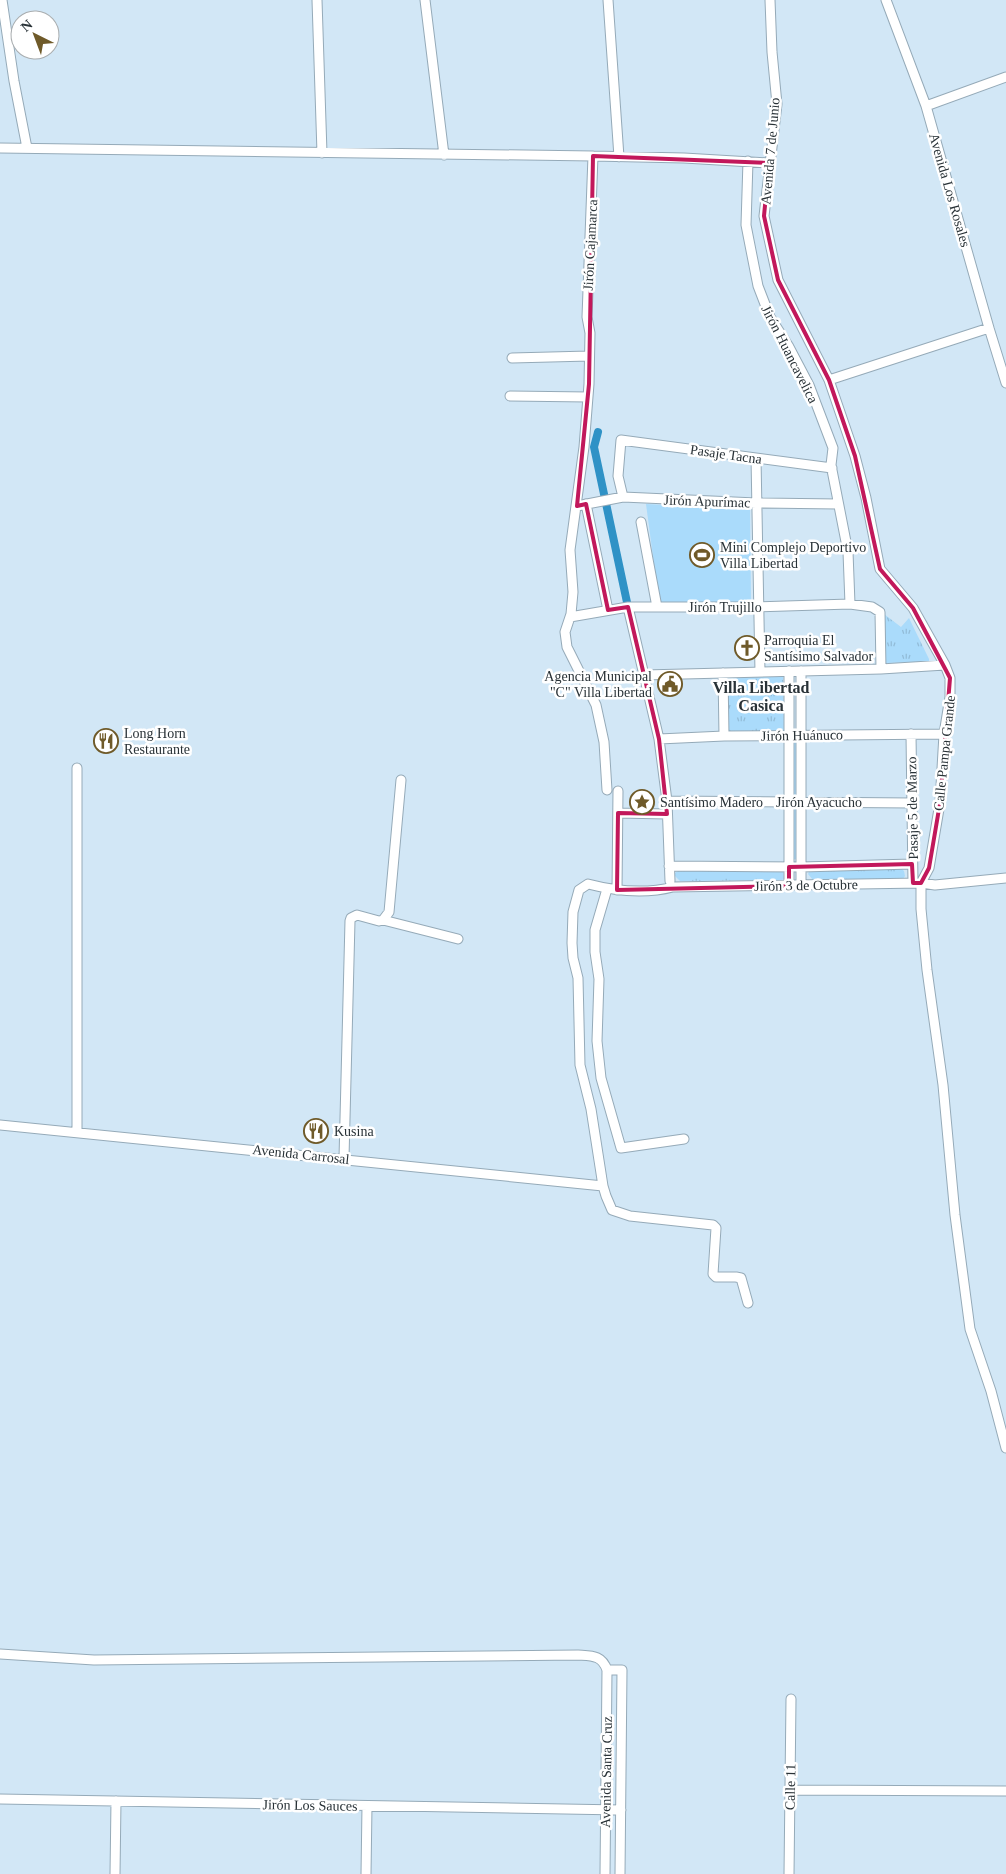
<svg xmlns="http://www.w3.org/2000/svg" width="1006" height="1874" font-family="Georgia,serif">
	<defs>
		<pattern id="grass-dots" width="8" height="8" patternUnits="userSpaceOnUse" patternTransform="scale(1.25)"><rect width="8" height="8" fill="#aadbfb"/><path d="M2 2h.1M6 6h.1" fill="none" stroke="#92bcd8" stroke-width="1.8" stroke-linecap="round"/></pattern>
		<pattern id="park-tufts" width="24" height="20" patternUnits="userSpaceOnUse" patternTransform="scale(1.25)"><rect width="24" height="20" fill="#aadbfb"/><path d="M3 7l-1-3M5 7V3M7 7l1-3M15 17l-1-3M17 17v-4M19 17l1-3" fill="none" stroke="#92bcd8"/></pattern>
	</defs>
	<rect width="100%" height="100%" fill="#d2e7f6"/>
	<path fill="url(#grass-dots)" d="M793 741H798V795H793Z
		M797 805V859H792V806Z"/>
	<path fill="url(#park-tufts)" d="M884 614 901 627 909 618 929 659V662L885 663Z
		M783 676 784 731 726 732V677Z
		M901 868 904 871 905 876 902 880 820 881 813 880 808 874 810 870Z
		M679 870H783L784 879 782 880 680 881 675 876V873Z"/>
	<path fill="#aadbfb" d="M646 504 750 509 751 602 662 604 659 602Z"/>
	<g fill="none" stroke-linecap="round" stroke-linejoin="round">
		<path stroke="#2f92c6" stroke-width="8" d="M598 432 594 447 628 607"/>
		<defs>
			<path id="street" d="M2 0 14 81 27 148
				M317 0 322 153
				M425 0 444 155
				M608 0 619 157
				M770 0 772 52 777 104 764 216 778 280 829 380 855 456 866 498 880 569 913 608 945 665 950 678V697L944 734 940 803 929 868 921 883V909L927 970 943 1085 955 1215 970 1329 991 1391 1006 1448
				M886 0 926 106 989 328 1006 383
				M926 106 1006 77
				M0 148 593 156 684 158 769 163
				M593 156 587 317 590 333 589 384 584 447 570 550 573 592 571 614 565 632 567 647 596 705 604 742 607 790
				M748 161 746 225 758 286 770 317 789 347 809 385 833 448 831 465 848 552 850 604
				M512 358 589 356
				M829 380 989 328
				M510 396 588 397
				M756 458 760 672
				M623 497 618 476 621 440 832 468
				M586 504 608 610
				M577 506 623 497 756 503 838 504
				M641 522 657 607
				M628 607 659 739 667 801 670 881
				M570 617 628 607H758L850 604 872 607 880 612 881 669
				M723 673 724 736
				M644 675 881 669 945 665
				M911 734 913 883
				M659 739 724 736 944 734
				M77 768V1132
				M667 801 912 803
				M618 813 667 814
				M669 866 801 867 912 864
				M801 885V671
				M789 886V671
				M607 889 595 930V952L599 979 597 1041 601 1078 621 1148 684 1139
				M617 890 618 791
				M383 920 458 939
				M0 1125 603 1186
				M344 1158 350 921 351 918 357 915 379 921 383 920 389 912 401 780
				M748 1303 741 1278 736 1277H716L713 1274 716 1228 713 1225 630 1216 612 1210 606 1196 603 1186 591 1109 580 1065 578 978 573 958 572 943 573 912 579 890 588 884C615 891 646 894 673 887L921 883 935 885 1006 878
				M0 1654 94 1660 578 1655C592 1656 602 1655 607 1670L605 1874
				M607 1670H622L620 1874
				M791 1790 1006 1791
				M0 1799 621 1810
				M115 1874 116 1801
				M366 1874 367 1806
				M789 1874 791 1699"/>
		</defs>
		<use href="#street" stroke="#95aab8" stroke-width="11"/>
		<use href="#street" stroke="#fff" stroke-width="9"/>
	</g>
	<path fill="none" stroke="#c2185b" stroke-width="4" stroke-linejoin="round" d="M593 156 769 163 764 216 778 280 829 380 855 456 880 569 913 608 950 678 940 803 929 868 921 883H913L912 864 789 867V886L617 890 618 813 667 814 659 739 628 607 608 610 586 504 577 506 589 384Z"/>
	<defs>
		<symbol id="stadium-ring" viewBox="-11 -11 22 22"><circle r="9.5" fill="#fff" stroke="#6f5a29" stroke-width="1.5"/><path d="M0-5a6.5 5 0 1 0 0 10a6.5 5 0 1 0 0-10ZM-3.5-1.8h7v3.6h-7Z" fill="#6f5a29"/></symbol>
		<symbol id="church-ring" viewBox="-11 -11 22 22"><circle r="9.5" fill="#fff" stroke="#6f5a29" stroke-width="1.5"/><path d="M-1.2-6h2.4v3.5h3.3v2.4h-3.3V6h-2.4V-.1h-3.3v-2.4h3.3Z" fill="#6f5a29"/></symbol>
		<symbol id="civic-ring" viewBox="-11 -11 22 22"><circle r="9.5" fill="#fff" stroke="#6f5a29" stroke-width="1.5"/><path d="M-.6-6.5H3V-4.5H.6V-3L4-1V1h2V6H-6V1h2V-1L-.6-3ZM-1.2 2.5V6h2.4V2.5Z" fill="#6f5a29"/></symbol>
		<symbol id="restaurant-ring" viewBox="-11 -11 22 22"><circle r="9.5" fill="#fff" stroke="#6f5a29" stroke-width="1.5"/><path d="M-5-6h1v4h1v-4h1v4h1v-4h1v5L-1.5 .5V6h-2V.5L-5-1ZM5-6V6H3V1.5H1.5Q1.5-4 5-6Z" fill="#6f5a29"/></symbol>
		<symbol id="sight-ring" viewBox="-11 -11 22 22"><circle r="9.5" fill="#fff" stroke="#6f5a29" stroke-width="1.5"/><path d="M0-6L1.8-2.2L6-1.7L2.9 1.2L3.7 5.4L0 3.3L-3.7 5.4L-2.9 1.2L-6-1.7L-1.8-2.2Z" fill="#6f5a29"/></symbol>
	</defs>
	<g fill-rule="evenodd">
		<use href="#stadium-ring" x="688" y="541" width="28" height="28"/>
		<use href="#church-ring" x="733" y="634" width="28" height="28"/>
		<use href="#civic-ring" x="656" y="670" width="28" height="28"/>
		<use href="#restaurant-ring" x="92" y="727" width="28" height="28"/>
		<use href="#sight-ring" x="628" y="788" width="28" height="28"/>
		<use href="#restaurant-ring" x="302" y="1117" width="28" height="28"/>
	</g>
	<g text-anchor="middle" stroke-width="5" stroke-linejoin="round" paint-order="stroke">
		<g font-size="14" fill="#293237" stroke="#fff">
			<text transform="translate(770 151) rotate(-85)" y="5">Avenida 7 de Junio</text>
			<text transform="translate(950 190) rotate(74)" y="5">Avenida Los Rosales</text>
			<text transform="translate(590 245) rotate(-87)" y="5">Jirón Cajamarca</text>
			<text transform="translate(790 354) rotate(63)" y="5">Jirón Huancavelica</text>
			<text transform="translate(726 454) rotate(8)" y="5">Pasaje Tacna</text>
			<text transform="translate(707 501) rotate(2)" y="5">Jirón Apurímac</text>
			<text x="725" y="612">Jirón Trujillo</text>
			<text transform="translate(802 735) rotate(-1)" y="5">Jirón Huánuco</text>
			<text transform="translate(944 753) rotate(-84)" y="5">Calle Pampa Grande</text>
			<text x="819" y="807">Jirón Ayacucho</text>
			<text transform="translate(912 808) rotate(-91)" y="5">Pasaje 5 de Marzo</text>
			<text transform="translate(806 885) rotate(-1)" y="5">Jirón 3 de Octubre</text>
			<text transform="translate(301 1154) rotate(6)" y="5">Avenida Carrosal</text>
			<text transform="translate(606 1772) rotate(-89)" y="5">Avenida Santa Cruz</text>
			<text transform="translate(790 1787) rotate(-89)" y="5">Calle 11</text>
			<text transform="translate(310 1805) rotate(1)" y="5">Jirón Los Sauces</text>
		</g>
		<g font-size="14" fill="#293237" stroke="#fff" text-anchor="start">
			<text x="720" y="552">Mini Complejo Deportivo<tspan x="720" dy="16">Villa Libertad</tspan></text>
			<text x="764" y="645">Parroquia El<tspan x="764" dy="16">Santísimo Salvador</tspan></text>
			<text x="652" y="681" text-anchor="end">Agencia Municipal<tspan x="652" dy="16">"C" Villa Libertad</tspan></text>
			<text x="124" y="738">Long Horn<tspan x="124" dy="16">Restaurante</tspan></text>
			<text x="660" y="807">Santísimo Madero</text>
			<text x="334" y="1136">Kusina</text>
		</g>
		<g font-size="16" font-weight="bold" fill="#293237" stroke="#fff">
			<text x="761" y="693">Villa Libertad<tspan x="761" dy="18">Casica</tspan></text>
		</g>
	</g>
	<g transform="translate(35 35) rotate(318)"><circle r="24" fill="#ffffff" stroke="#a9adaf"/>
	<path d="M0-4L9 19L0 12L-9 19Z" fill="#6f5a29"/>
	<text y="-8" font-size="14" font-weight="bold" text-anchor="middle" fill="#293237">N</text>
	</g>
</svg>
